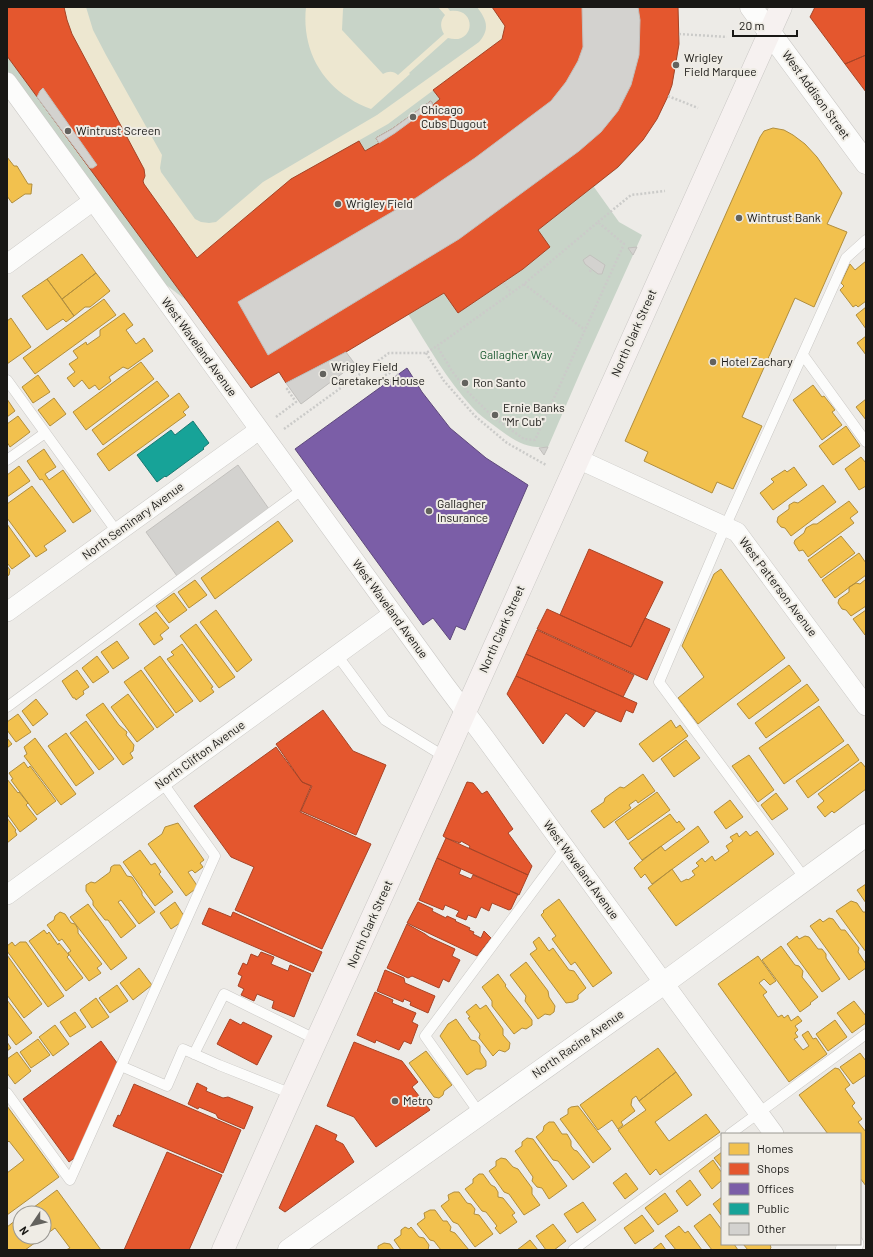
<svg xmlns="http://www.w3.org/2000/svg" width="873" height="1257" font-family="Barlow,sans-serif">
	<rect width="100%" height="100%" fill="#edebe7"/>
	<path fill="#c8d4c8" d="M7 7H678C682 55 675 93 648 133 639 145 629 157 618 168 610 174 602 180 594 187L619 222 642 235 583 366 548 447C526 449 513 440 496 427 488 421 479 415 472 407 447 380 428 346 408 314L346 352 355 364 301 404 279 372 251 388 187 301 160 280 7 70Z"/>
	<path fill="#ede7d0" d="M64 7H86L93 30 106 55 162 155 160 168 161 172 195 219 201 222 209 223 216 222 263 182 377 115 479 42C490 29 487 20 477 7H492L505 26 502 39 388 124 291 179 197 258 144 184C142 179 145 175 144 169L72 34 67 20Z
		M306 7H344L343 9 342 30 383 74C389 71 393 71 398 75L444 34C440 27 440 21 445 15L438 7H447L450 11C478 7 475 46 448 38L409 73 410 74 371 109C363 106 356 103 349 98 317 78 302 44 306 7Z"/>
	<path fill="#f2c14e" stroke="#b18e3d" d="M773 128 784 130 793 135 805 144 817 157 842 193 827 224 847 232 814 307 795 298 742 417 762 426 733 489 717 482 712 493 644 461 648 452 625 441 760 137 764 131Z
		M7 157 14 166H17L28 184H32L31 194H25L12 203 7 196Z
		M82 254 96 273 62 299 47 279Z
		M866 261V301L858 307 856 305 853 307 840 290 844 286 841 283 850 264 855 270Z
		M96 273 110 291 90 307H85L74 316 62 299Z
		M47 279 74 316 66 322 63 319 47 330 22 296Z
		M104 299 116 315 35 374 23 358Z
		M866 307V329L856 315Z
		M124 313 133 325 126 330 136 344 144 338 153 351 128 369 123 367 109 377 111 381 99 390 95 385 89 389 82 380 74 387 67 378 75 372 69 364 78 358 73 351 86 342 87 345 100 336V330Z
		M11 318 31 347 7 364V321Z
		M866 336V355L857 343Z
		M141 362 154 379 86 430 73 412Z
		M38 375 50 392 33 403 22 387Z
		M157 381 169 396 103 445 92 430Z
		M813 385 822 397 824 396 835 410 832 412 842 425 822 440 793 400Z
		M179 393 189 407 183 412 186 415 109 471 97 454Z
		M54 398 66 414 50 426 38 410Z
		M7 399 15 411 7 417Z
		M866 399V420L856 407Z
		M18 416 30 432 10 447 7 442V424Z
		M846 426 860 446 833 465 819 446Z
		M44 449 56 467 45 474 49 480 63 470 91 511 73 523 42 479 40 480 27 461Z
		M861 457 866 463V486L859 490 845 469Z
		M19 466 30 481 7 497V475Z
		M794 467 807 485 773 510 760 493 774 482 771 479 785 470 787 472Z
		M823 485 836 502 791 536 785 528 781 527 777 522 778 517 789 509V505L794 502 798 503Z
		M32 486 66 531 44 546 47 550 36 557 33 553 7 518V504Z
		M849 501 858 512 850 518 854 523 808 557 803 550 799 551 794 543 795 540 804 533 806 528 813 524H817Z
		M278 521 293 541 215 599 201 578Z
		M7 524 30 556 12 569 7 563Z
		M841 536 855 553 821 578 808 560Z
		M859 553 866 563V575L835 598 822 580Z
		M7 566 10 570 9 575 7 576Z
		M721 569 785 658 698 724 678 698 704 677 682 646 714 574Z
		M866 579V606L851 616 846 610 842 609 838 603 839 599 849 592V587L856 583 860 584Z
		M195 580 207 595 189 608 178 592Z
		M174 593 187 610 169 623 156 606Z
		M216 610 252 660 237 672 200 622Z
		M866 610V634L865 635 853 619Z
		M156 612 169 628 160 635 163 639 154 645 139 624Z
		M196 624 235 677 219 688 180 636Z
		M117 641 129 658 113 669 101 652Z
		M182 644 213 687 211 688 214 692 200 702 167 659 174 655 171 652Z
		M97 656 109 672 93 683 82 668Z
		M160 656 193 701 176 713 144 668Z
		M789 665 801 681 749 719 737 704Z
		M77 670 89 687 83 691 84 694 76 700 75 698H73L62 681Z
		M141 670 174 715 157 728 124 682Z
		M807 684 819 700 766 738 755 723Z
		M128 694 154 729 137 742 111 707Z
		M36 699 48 714 33 726 22 711Z
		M103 703 119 725 127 732 126 735 134 745 133 751 130 753 133 758 123 765 86 715Z
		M819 706 844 741 784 784 759 748Z
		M18 714 31 732 16 742 7 730V722Z
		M671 720 676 728 680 725 688 736 653 762 639 744Z
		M86 721 114 759 99 770 70 733Z
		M66 733 94 773 76 786 48 746Z
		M7 738 12 744 7 748Z
		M35 738 76 794 61 805 24 756 27 754 24 747Z
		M686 740 700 758 674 777 661 759Z
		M848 744 859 760 808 798 796 781Z
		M749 755 774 790 758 802 732 766Z
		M24 762 28 768 30 766 56 801 37 815 11 780 13 779 9 773Z
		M861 762 866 768V789L834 813 832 811 825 817 817 807 824 801 818 794Z
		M643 774 655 791 638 803 636 800 629 805 631 808 604 828 591 811 604 802 605 798 620 787 624 788Z
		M7 779 18 793 19 792 28 803 26 805 37 819 20 832 7 814Z
		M657 792 670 810 628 840 615 822Z
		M776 793 788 809 772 820 761 805Z
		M730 800 743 817 726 829 714 812Z
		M670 814 677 823 679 821 685 829 642 860 629 843Z
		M7 818 16 830 15 831 17 835 7 843Z
		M178 823 204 860 200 863 203 867 195 873 192 870 188 872 198 887 186 896 148 844 162 834 165 827Z
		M698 826 709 842 652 884 645 874 641 878 634 868 638 864 661 846 665 851Z
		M746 831 750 836 757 831 774 854 676 926 648 888 672 869 681 882 687 879 688 880 695 875 692 871 699 866 696 863 702 858 705 862 712 856 715 861 729 851 726 846 733 841 730 837 737 833 739 837Z
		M140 850 151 865 155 863 161 872 159 874 173 892 155 906 123 862Z
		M114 865H120L127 876 132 877 142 892V895L155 912 139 924 121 900 118 902 136 926 121 938 108 920H105L93 905V901L86 891V885L91 882 95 883 110 872 111 867Z
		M866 884V903L857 890Z
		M559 899 612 973 593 987 575 962 571 965 552 939 556 936 541 915 544 912 543 911Z
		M851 901 857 903 863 912H866V952L836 911Z
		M175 902 186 919 171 929 160 913Z
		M88 904 127 958 111 970 70 917Z
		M60 912 65 914 71 923 75 924 78 929V933L102 964 97 968 101 973 89 981 68 953 71 951 62 939 59 941 47 925 54 920 55 916Z
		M829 918 833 919 841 930H845L859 948 858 952 866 964V968L849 980 810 926 820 919 823 922Z
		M44 930 47 934 49 932 58 945 59 943 69 955 67 957 83 978 66 991 29 941Z
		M797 936 799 939 805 936 809 937 818 949H822L826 954V958L840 979 822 992 787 944Z
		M539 937 549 951 553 948 569 970 574 971 586 988 578 995V999L573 1002 566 1003 530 954 537 949 533 942Z
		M12 942 15 946 20 942H26L64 996 48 1007 7 951V946Z
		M781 946 795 965 799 966 803 971 802 977 818 997 810 1003 811 1004 800 1012 762 960Z
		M7 955 42 1004 24 1018 7 995Z
		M758 956 776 981 770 985 764 979 759 983 767 992 763 995 778 1017 782 1015 784 1018 788 1015 791 1021 798 1016 802 1021 795 1026 798 1030 795 1033 798 1037 794 1039 798 1044 803 1050 809 1046 802 1035 808 1031 813 1039 816 1038 827 1054 789 1082 718 984Z
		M526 962 548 991 549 997 555 1006 554 1012 550 1015 545 1014 538 1019 525 1001 526 996 510 975Z
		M139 968 152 985 133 1000 120 983Z
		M498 974 506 985 505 986 532 1020V1025L526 1029 522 1028 514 1034 492 1006V1001L482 987Z
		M117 985 128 1001 110 1013 99 998Z
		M96 998 109 1017 92 1028 80 1010Z
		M7 1000 32 1033 16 1045 7 1033Z
		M854 1001 866 1016V1023L852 1033 837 1013Z
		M476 1004 480 1009 486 1005 503 1029V1035L510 1043 509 1049 505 1052 499 1050 493 1056 479 1038 480 1034 468 1018 470 1017 466 1012Z
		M75 1012 86 1027 70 1037 60 1022Z
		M456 1019 471 1040 476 1041 480 1046V1052L486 1061V1066L481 1069H476L467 1075 440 1036 448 1024Z
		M835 1020 847 1037 828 1051 816 1034Z
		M55 1025 69 1044 53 1056 39 1037Z
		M38 1039 50 1055 31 1068 20 1052Z
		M7 1042 11 1048 7 1051Z
		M658 1048 676 1072 639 1101 636 1096 632 1099 631 1105 635 1111 621 1122 623 1125 618 1129 612 1120 598 1130 580 1105Z
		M426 1051 452 1085 444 1091 443 1095 439 1098 434 1097 409 1063Z
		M17 1052 31 1071 15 1084 7 1073V1059Z
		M860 1053 866 1061V1075L853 1084 840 1067Z
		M835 1068 839 1069 850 1085 845 1089 855 1103 852 1106 862 1119 858 1122 866 1132V1186L860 1178V1134H828L799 1095Z
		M676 1072 692 1095 655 1122 669 1141 706 1114 720 1132 660 1175 656 1169 650 1175 618 1130 646 1110 639 1101Z
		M7 1106 59 1177 7 1215V1173L24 1160 9 1141 7 1143Z
		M578 1106 611 1149 593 1163 560 1119 568 1114V1109L571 1107Z
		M549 1122H554L562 1134H567L571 1141V1146L574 1150 577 1151 590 1167 573 1180 558 1161 553 1160 536 1137 543 1131 544 1126Z
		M527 1138 533 1139 567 1186 549 1199 542 1188 537 1187 532 1181 533 1177 515 1151 522 1146V1142Z
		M722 1152V1168L714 1158Z
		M501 1158 506 1159 513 1167 518 1169 532 1188V1194L540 1205 524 1215 509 1194 504 1192 489 1171 496 1166V1161Z
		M713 1160 722 1173V1180L712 1189 699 1171Z
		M626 1173 638 1189 625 1199 613 1183Z
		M479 1174H483L491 1185 495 1187 498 1192V1197L503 1198 515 1213 512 1215 517 1222 500 1234 495 1228 497 1226 486 1212 482 1211 465 1189 473 1183V1179Z
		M690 1180 701 1195 687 1206 676 1191Z
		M57 1190 101 1250H66L70 1248 55 1228 44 1236V1213H26Z
		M454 1192H459L467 1203 471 1204 475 1209 474 1214 479 1215 493 1234 475 1247 458 1224 453 1222 441 1206 449 1200 448 1195Z
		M665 1193 678 1211 658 1225 645 1208Z
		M722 1197V1216L713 1204Z
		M583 1202 596 1220 577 1233 564 1214Z
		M430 1210H435L443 1221H447L451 1227 450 1231 455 1233 469 1250H441L434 1241 430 1240 417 1224 425 1218 424 1213Z
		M710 1214 722 1230V1244H734L738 1250H712L694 1226Z
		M642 1215 654 1231 635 1244 624 1228Z
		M20 1217V1237H43L25 1250H7V1227Z
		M553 1224 566 1241 554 1250H546L536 1236Z
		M679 1226 685 1233 688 1231 702 1250H676L665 1236Z
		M405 1227 409 1229 411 1227 419 1237 424 1238 429 1245 428 1250H401L394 1240 401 1235V1230Z
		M530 1240 538 1250H517Z
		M384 1243 390 1244 394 1250H378V1246Z
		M661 1243 666 1250H652Z
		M743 1244H770L771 1248 769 1250H748Z"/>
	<path fill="#e4572e" stroke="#a74426" d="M7 7H64L67 20 72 34 144 169 145 176 143 181 144 184 197 258 291 179 359 141 365 151 379 143 376 138 392 129 431 101 433 105 440 99 433 90 502 39 505 26 492 7H678L679 44 672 85 668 96 657 119 643 140 618 167 538 230 550 247 523 269 458 313 444 293 346 352 286 383 279 372 251 388 7 56Z
		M815 7H866V55L845 64 810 17Z
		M866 55V92L845 64Z
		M589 549 663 582 631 647 560 615Z
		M547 609 631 647 645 618 670 629 647 680 537 629Z
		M537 630 634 675 623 697 526 654Z
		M526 654 637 703 633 713 626 710 621 722 516 676Z
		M516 676 596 711 584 727 566 713 543 744 507 694Z
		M323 710 353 751 386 765 356 835 301 811 312 786 302 782 276 744Z
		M276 747 302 782 311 786 300 812 371 844 322 949 235 910 254 867 231 857 194 806Z
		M467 782 473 783 482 794 487 791 513 829 508 833 532 866 528 875 469 848 470 846 461 841 460 843 446 838 443 836Z
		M446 838 528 875 519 895 437 858Z
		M437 858 461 869 459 874 471 879 473 875 518 894 511 909 509 910 492 903 489 911 481 907 476 918 468 915 466 920 456 916 459 911 445 905 443 910 419 900Z
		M418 902 433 909 432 911 446 918 447 916 456 920 455 921 470 928 469 930 474 932 473 934 481 938 484 931 491 938 477 956 407 923Z
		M209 908 231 917 233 912 322 952 313 972 202 924Z
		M407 924 425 934 429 937 455 949 452 956 460 960 449 982 443 979 439 988 412 976 408 978 387 968Z
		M261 952 274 957 271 964 288 971 290 965 311 974 294 1017 272 1008 274 1001 257 994 254 1001 241 995 244 989 238 986 242 976 238 974 243 963 247 965 251 954 258 957Z
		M385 970 404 978 405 983 435 996 428 1013 410 1005 411 1002 404 999 403 1002 377 991Z
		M375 992 393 1000 392 1003 416 1013 412 1022 418 1025 411 1044 404 1041 399 1050 376 1040 375 1043 357 1035Z
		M230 1019 241 1025 243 1022 272 1036 257 1065 217 1044Z
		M101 1041 120 1067 81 1153 69 1162 23 1099Z
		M354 1042 402 1061 418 1082 412 1087 430 1110 376 1147 354 1117 327 1106Z
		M197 1083 207 1088 206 1091 223 1098 228 1097 253 1107 244 1129 218 1118 216 1114 199 1107 198 1109 188 1104Z
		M134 1084 241 1130 223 1173 113 1126 118 1115 120 1116Z
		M316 1125 337 1135 335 1140 343 1144 354 1162 285 1212 279 1208Z
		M167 1152 222 1175 189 1250H124Z"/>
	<path fill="#7b5ea7" stroke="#5e497b" d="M407 368 422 392 450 428 486 458 528 485 465 630 456 626 450 640 433 618 423 625 295 449Z"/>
	<path fill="#17a398" stroke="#187971" d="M193 421 209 443 203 448 204 449 166 477 165 476 157 482 137 455 171 430 175 435Z"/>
	<path fill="#d3d2cf" stroke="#c2c0bd" d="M582 7H638L640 20 639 55 631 85 618 111 601 132 579 151 459 239 268 355 238 302 416 198 475 158 551 101 566 82 578 61 583 47Z
		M43 88 97 165 93 168H90L37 97 40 91Z
		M431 101 433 105 395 133 379 143 376 138 392 129Z
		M637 247 633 255 628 248Z
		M590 255 605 265 602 274H598L585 264 583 260Z
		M346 352 355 364 301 404 286 383Z
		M548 447 544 455 539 448Z
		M238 465 269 509 177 576 146 532Z"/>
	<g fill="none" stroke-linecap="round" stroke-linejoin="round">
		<defs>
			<path id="service" d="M803 355 866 442
				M7 380 117 532
				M7 460 45 433
				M337 655 385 720 445 757
				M7 707 303 489
				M806 880 659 682 725 527 846 258 866 240
				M194 1054 224 994 317 1040
				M121 1066 167 1086 183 1049 219 1065 292 1094
				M7 1093 70 1180 215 856 162 782
				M480 1114 425 1036 565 848
				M730 1134 866 1034
				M573 1250 722 1140"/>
			<path id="minor" d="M7 82 445 685 485 738 774 1134
				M7 264 93 201
				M578 459 737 532 866 706
				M7 612 259 430
				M7 895 393 614
				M845 1250 854 1244"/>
			<path id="tertiary" d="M751 7 866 163
				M289 1250 664 983 866 835"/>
			<path id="secondary" d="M223 1250 292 1094 440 768 781 7"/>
		</defs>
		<use href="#service" stroke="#cac8c5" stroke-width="11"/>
		<use href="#minor" stroke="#cac8c5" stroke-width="20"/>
		<use href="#tertiary" stroke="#cac8c5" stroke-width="23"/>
		<use href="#secondary" stroke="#cac8c5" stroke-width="23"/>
		<path stroke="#cbcbc9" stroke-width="2.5" stroke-dasharray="2 2" stroke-linecap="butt" d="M679 34 727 37
			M668 96 698 108
			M598 222 631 195 665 191
			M590 272 591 269
			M504 283 511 292
			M524 284 585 330
			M426 353 444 381 475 416 507 443 546 465
			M347 383 367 384 396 370 398 375
			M276 417 296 402 287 389 290 388
			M284 429 389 353H426L437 346 524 284 598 222 624 244 535 440 524 439 492 416 467 391 452 371 437 346"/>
		<use href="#service" stroke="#fcfcfb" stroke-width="10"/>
		<use href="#minor" stroke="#fcfcfb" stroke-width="19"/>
		<use href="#tertiary" stroke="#fcfcfb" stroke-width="22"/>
		<use href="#secondary" stroke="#f6f1f0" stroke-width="22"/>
	</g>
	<g fill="#63625e" stroke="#efece5" stroke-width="1.5">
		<circle cx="676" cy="65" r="4"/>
		<circle cx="413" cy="117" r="4"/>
		<circle cx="68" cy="131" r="4"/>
		<circle cx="338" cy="204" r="4"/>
		<circle cx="739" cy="218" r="4"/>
		<circle cx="713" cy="362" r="4"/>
		<circle cx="323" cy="374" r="4"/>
		<circle cx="465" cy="383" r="4"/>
		<circle cx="495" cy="415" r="4"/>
		<circle cx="429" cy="511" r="4"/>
		<circle cx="395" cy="1101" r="4"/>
	</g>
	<g text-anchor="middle" stroke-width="4" stroke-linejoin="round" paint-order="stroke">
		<g font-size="12" fill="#191815" stroke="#efece5" text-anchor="start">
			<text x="684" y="62">Wrigley<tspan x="684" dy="14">Field Marquee</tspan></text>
			<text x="421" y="114">Chicago<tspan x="421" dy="14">Cubs Dugout</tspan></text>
			<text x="76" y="135">Wintrust Screen</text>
			<text x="346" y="208">Wrigley Field</text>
			<text x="747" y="222">Wintrust Bank</text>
			<text x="721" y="366">Hotel Zachary</text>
			<text x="331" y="371">Wrigley Field<tspan x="331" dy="14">Caretaker's House</tspan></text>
			<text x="473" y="387">Ron Santo</text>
			<text x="503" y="412">Ernie Banks<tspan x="503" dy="14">"Mr Cub"</tspan></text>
			<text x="437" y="508">Gallagher<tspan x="437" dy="14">Insurance</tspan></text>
			<text x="403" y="1105">Metro</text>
		</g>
		<g font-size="12" fill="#191815" stroke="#efece5">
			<text transform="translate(816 95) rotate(54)" y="4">West Addison Street</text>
			<text transform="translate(634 333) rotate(-66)" y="4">North Clark Street</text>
			<text transform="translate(199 347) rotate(54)" y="4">West Waveland Avenue</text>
			<text transform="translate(133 521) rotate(-36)" y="4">North Seminary Avenue</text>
			<text transform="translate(778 587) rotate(53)" y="4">West Patterson Avenue</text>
			<text transform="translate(390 609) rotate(54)" y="4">West Waveland Avenue</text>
			<text transform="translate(502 629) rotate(-66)" y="4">North Clark Street</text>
			<text transform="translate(200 755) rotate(-36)" y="4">North Clifton Avenue</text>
			<text transform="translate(581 870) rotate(54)" y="4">West Waveland Avenue</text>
			<text transform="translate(370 924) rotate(-66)" y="4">North Clark Street</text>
			<text transform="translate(578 1044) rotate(-35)" y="4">North Racine Avenue</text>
		</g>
		<g font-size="12" fill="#1b5931" stroke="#efece5">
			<text x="516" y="359">Gallagher Way</text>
		</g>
	</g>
	<rect width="873" height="1257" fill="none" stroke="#191815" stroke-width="16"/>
	<rect x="721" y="1133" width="140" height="112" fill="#efece5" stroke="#999792"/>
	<rect x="729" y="1143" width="20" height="12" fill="#f2c14e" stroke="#999792"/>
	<text x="757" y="1153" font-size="12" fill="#191815">Homes</text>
	<rect x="729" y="1163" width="20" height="12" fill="#e4572e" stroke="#999792"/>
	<text x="757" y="1173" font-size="12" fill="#191815">Shops</text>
	<rect x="729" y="1183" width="20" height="12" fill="#7b5ea7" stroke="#999792"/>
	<text x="757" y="1193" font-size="12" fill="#191815">Offices</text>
	<rect x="729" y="1203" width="20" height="12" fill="#17a398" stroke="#999792"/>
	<text x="757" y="1213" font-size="12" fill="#191815">Public</text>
	<rect x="729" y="1223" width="20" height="12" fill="#d3d2cf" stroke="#999792"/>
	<text x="757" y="1233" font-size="12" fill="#191815">Other</text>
	<g transform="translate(32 1225) rotate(235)"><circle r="19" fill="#efece5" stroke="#999792"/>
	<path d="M0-3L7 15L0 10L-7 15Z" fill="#63625e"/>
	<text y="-6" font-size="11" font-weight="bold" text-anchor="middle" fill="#191815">N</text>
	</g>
	<path d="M733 30v6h64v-6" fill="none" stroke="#191815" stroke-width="2"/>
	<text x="739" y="30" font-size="12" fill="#191815" stroke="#efece5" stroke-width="3" paint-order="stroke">20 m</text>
</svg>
